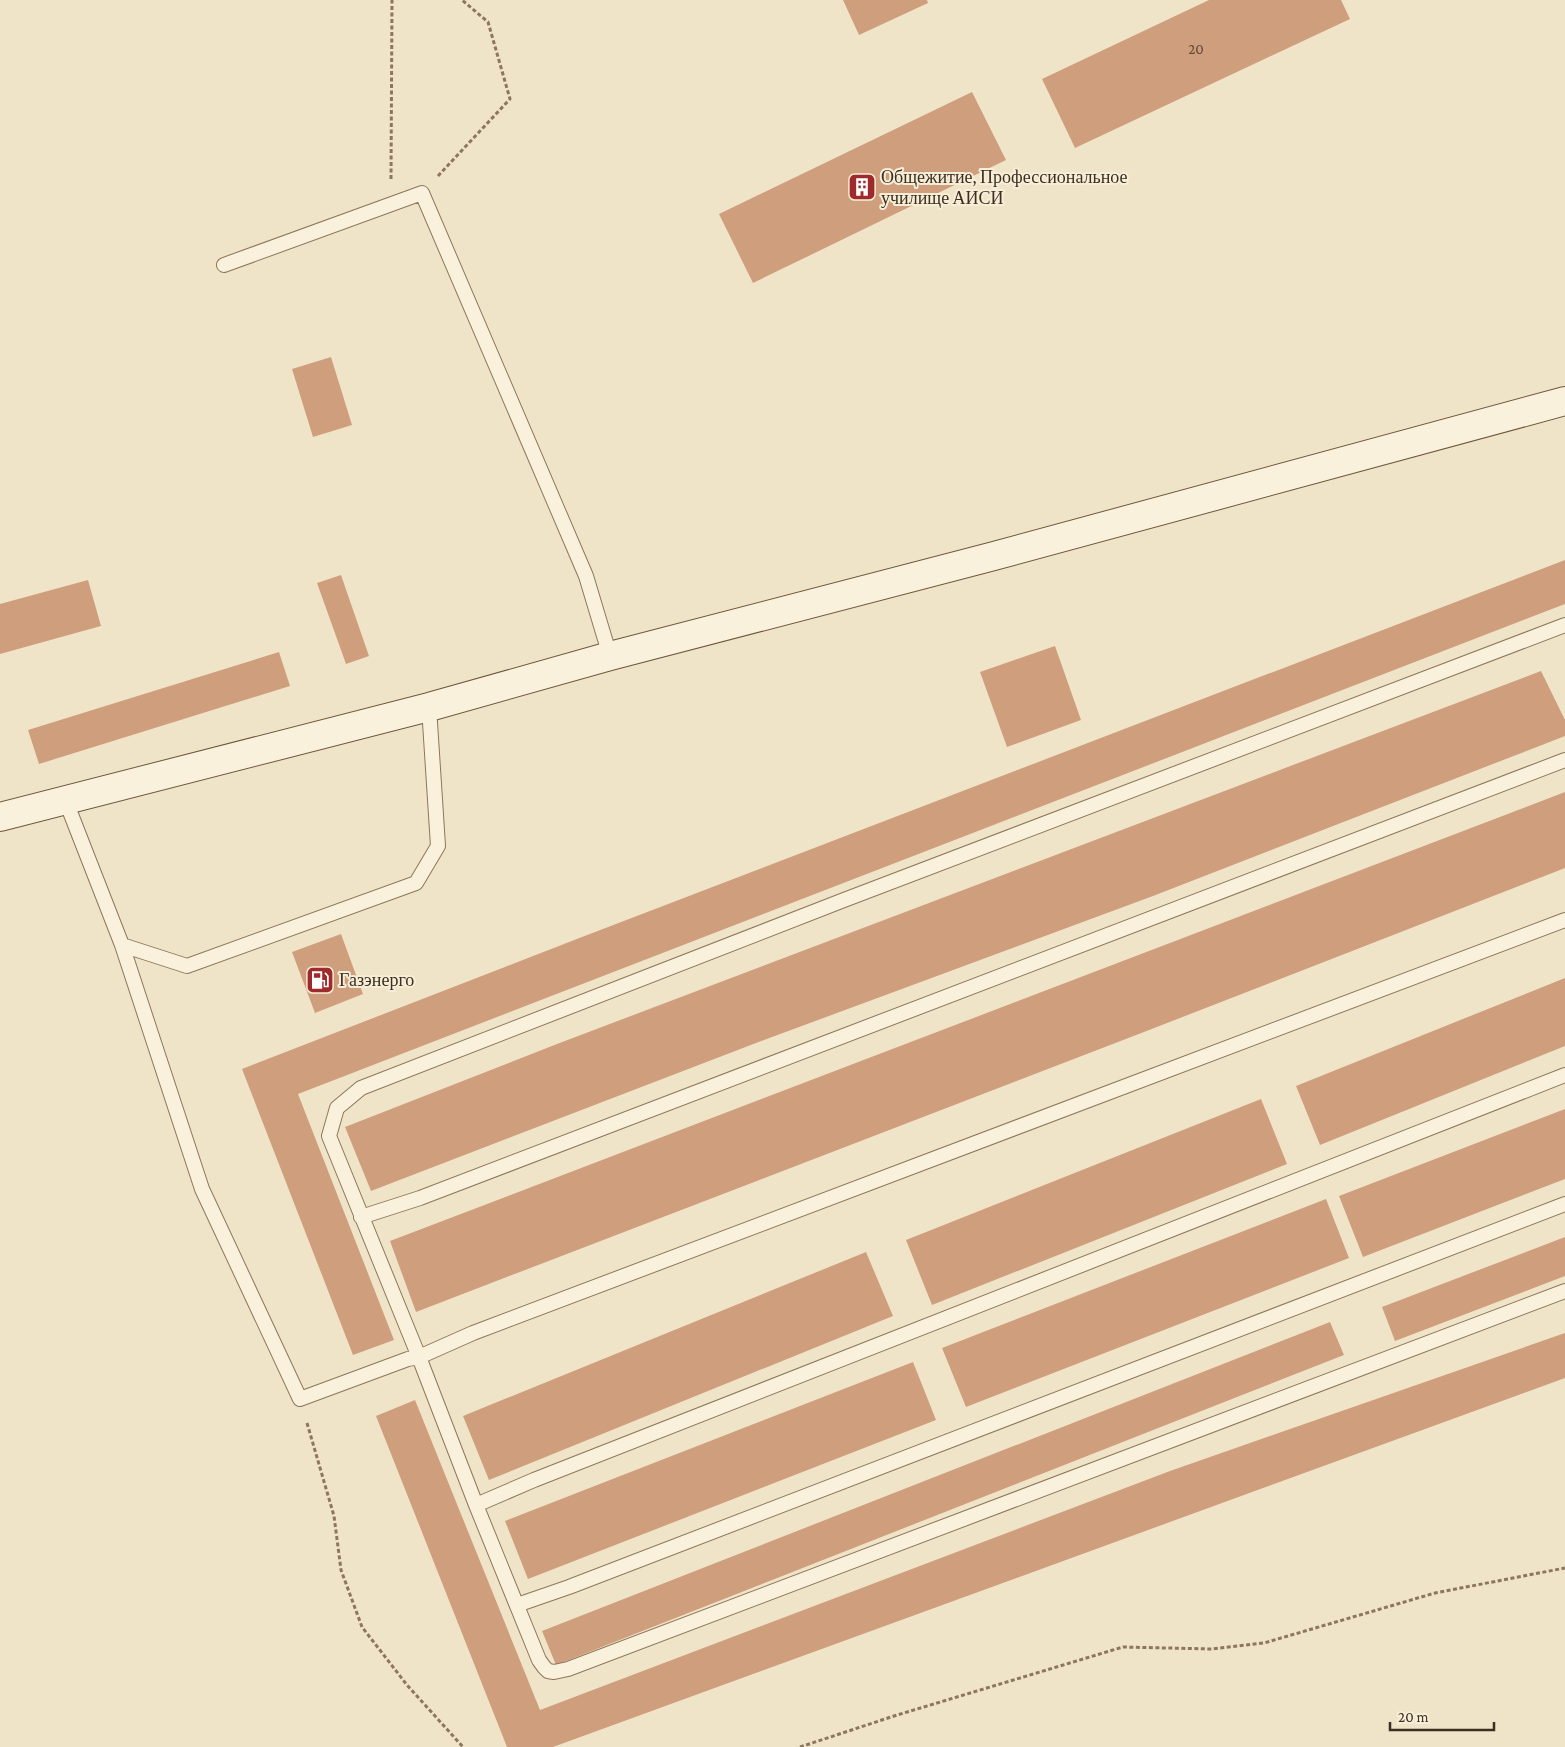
<svg xmlns="http://www.w3.org/2000/svg" width="1565" height="1747" font-family="'Crimson Pro',serif">
	<rect width="100%" height="100%" fill="#f0e4c8"/>
	<path fill="#cf9f7d" d="M843 0H927L928 3 859 35Z
		M1209 0H1341L1350 19 1075 148 1042 79Z
		M972 92 1006 160 753 283 719 214Z
		M331 357 352 425 313 437 292 369Z
		M1565 560V604L298 1094 394 1340 353 1355 242 1069 582 937Z
		M341 575 369 656 346 664 317 583Z
		M88 580 101 626 0 654V604Z
		M1055 646 1081 720 1007 747 980 672Z
		M279 652 290 686 39 764 28 730Z
		M1541 671 1565 720V736L1153 896 756 1043 371 1191 345 1127 557 1044Z
		M1565 792V868L1144 1032 416 1312 390 1241Z
		M341 934 363 994 315 1013 292 952Z
		M1565 978V1046L1320 1145 1296 1086Z
		M1261 1099 1287 1164 932 1305 906 1240Z
		M1565 1109V1179L1363 1257 1339 1196Z
		M1326 1199 1349 1258 966 1407 942 1348Z
		M1565 1237V1276L1395 1341 1382 1307Z
		M866 1252 893 1316 489 1480 463 1416Z
		M1330 1322 1344 1355 556 1665 542 1631Z
		M1565 1333V1378L553 1747H507L376 1416 415 1400 540 1710 1170 1471Z
		M913 1362 936 1420 528 1579 505 1521Z"/>
	<g fill="none" stroke-linecap="round" stroke-linejoin="round">
		<defs>
			<path id="lane" d="M224 265 422 193 586 576 610 656
				M1565 625 844 900 361 1088 337 1108 329 1136 419 1357 473 1333 1565 920
				M65 799 122 945 202 1189 300 1399 408 1359 419 1357 476 1505 539 1660 544 1667 548 1671 554 1672 568 1669 1565 1291
				M122 945 187 966 416 883 438 846 429 707
				M361 1217 420 1198 1565 760
				M476 1505 534 1480 1565 1075
				M517 1605 569 1587 1565 1204"/>
			<path id="secondary" d="M0 817 429 707 610 656 994 556 1565 401"/>
		</defs>
		<use href="#lane" stroke="#8d765c" stroke-width="16"/>
		<use href="#secondary" stroke="#6f573f" stroke-width="30"/>
		<path stroke="#8d765c" stroke-width="3" stroke-dasharray="4 2.5" stroke-linecap="butt" d="M438 176 510 99 488 22 462 0
			M391 179 392 0
			M307 1423 334 1516 341 1570 362 1627 407 1685 463 1747
			M800 1747 894 1716 1123 1647 1211 1649 1264 1643 1435 1593 1565 1568"/>
		<use href="#lane" stroke="#faf1dc" stroke-width="14"/>
		<use href="#secondary" stroke="#faf1dc" stroke-width="28"/>
	</g>
	<defs>
		<symbol id="building-square" viewBox="-11 -11 22 22"><rect x="-9" y="-9" width="18" height="18" rx="4" fill="#9e2a2b" stroke="#f7eed8"/><path d="M-4-6H4V6H1V3H-1V6H-4ZM-2.5-4.3h1.7v1.8h-1.7ZM.8-4.3h1.7v1.8H.8ZM-2.5-1h1.7V.8h-1.7ZM.8-1h1.7V.8H.8Z" fill="#fff"/></symbol>
		<symbol id="fuel-square" viewBox="-11 -11 22 22"><rect x="-9" y="-9" width="18" height="18" rx="4" fill="#9e2a2b" stroke="#f7eed8"/><path d="M-5.5-6h7V0h2V4h1.3V-2.5L3-4.5l.8-.8L6-3V5H2.5V1h-1V6h-7ZM-4.2-4.7v3.2H.2V-4.7Z" fill="#fff"/></symbol>
	</defs>
	<g fill-rule="evenodd">
		<use href="#building-square" x="846" y="171" width="32" height="32"/>
		<use href="#fuel-square" x="304" y="964" width="32" height="32"/>
	</g>
	<g text-anchor="middle" stroke-width="4" stroke-linejoin="round" paint-order="stroke">
		<g font-size="15" fill="#624a37">
			<text x="1196" y="54">20</text>
		</g>
		<g font-size="18" fill="#3d2e20" stroke="#f7eed8" text-anchor="start">
			<text x="881" y="183">Общежитие, Профессиональное<tspan x="881" dy="21">училище АИСИ</tspan></text>
			<text x="339" y="986">Газэнерго</text>
		</g>
	</g>
	<path d="M1390 1722v8h104v-8" fill="none" stroke="#3d2e20" stroke-width="2.5"/>
	<text x="1398" y="1722" font-size="15" fill="#3d2e20" stroke="#f7eed8" stroke-width="4" paint-order="stroke">20 m</text>
</svg>
